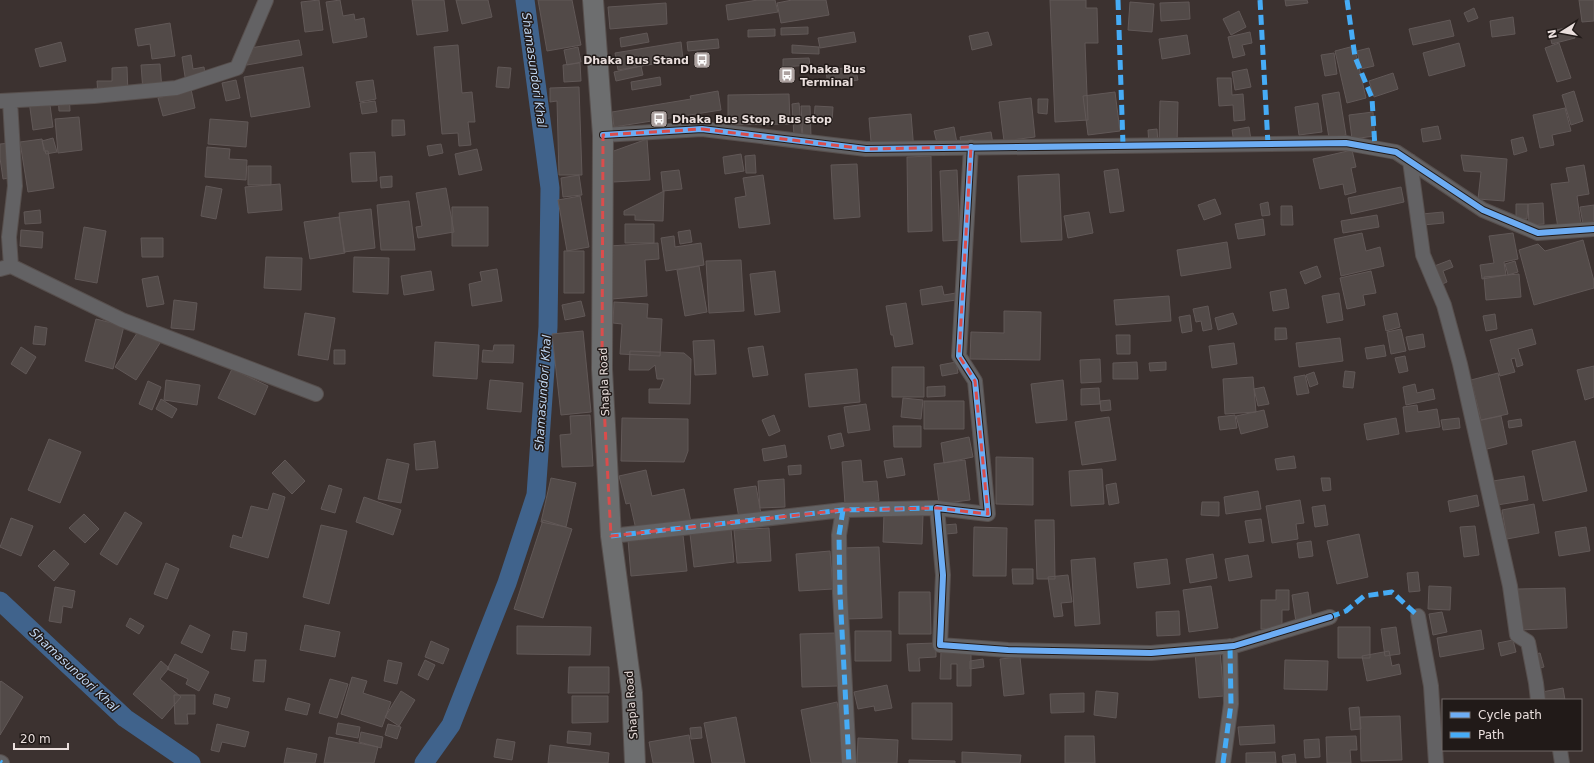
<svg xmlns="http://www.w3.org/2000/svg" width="1594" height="763" font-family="'DejaVu Sans',sans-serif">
	<rect width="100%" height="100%" fill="#3c3230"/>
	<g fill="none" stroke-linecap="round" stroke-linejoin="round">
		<path stroke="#40638c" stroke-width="19" d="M0 601 125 718 191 763
			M424 763 451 725 507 583 536 495 548 327 550 188 525 0"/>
	</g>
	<path fill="#524a48" stroke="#615857" d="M319 0 323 30 305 32 301 2Z
		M340 0 343 16 354 14 355 20 364 18 367 37 333 43 326 2Z
		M412 0H444L448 31 417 35Z
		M456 0H488L492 17 462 24Z
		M538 0H572L581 45 547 51Z
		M758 0H775L778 12 728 20 726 5Z
		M792 0H826L829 15 781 23 777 3Z
		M1050 0H1086V8H1097L1098 43H1085L1088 120 1055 122Z
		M1285 0H1307L1308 3 1286 6Z
		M1579 0H1594V21L1582 22Z
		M1130 2 1154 4 1152 32 1128 30Z
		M1189 2 1190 19 1161 21 1160 3Z
		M666 3 667 24 610 29 608 7Z
		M1474 8 1478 18 1468 22 1464 13Z
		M1239 11 1246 27 1231 35 1223 19Z
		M1513 17 1515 34 1492 37 1490 21Z
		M1450 20 1454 36 1413 45 1409 29Z
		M170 23 175 56 152 59 150 44 138 46 135 29Z
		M1572 26 1575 38 1552 44 1549 32Z
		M808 27V34L781 35V28Z
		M775 29V36L748 37V30Z
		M854 32 856 42 820 48 818 38Z
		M988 32 992 45 972 50 969 36Z
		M1250 32 1252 43 1242 45 1245 55 1233 58 1228 37Z
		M647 33 649 42 621 47 620 38Z
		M1187 35 1190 54 1162 59 1159 39Z
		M718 39 719 48 688 51 687 42Z
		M299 40 302 55 247 65 244 49Z
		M61 42 66 61 40 67 35 49Z
		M681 42 683 59 618 70 615 53Z
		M1459 43 1465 66 1429 76 1423 53Z
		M1559 43 1571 78 1557 82 1545 48Z
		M458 45 462 93 472 92 475 122H468L471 145 459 146 458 133 442 134 434 47Z
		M792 45 819 47V54L792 53Z
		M1354 46 1366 98 1347 103 1335 51Z
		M578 47 581 62 567 65 564 50Z
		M1369 48 1374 66 1361 69 1357 51Z
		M1334 53 1337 74 1325 76 1321 55Z
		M191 55 193 69 204 67 206 80 186 83 182 57Z
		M809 58 810 65 783 67V59Z
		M580 63 581 81 564 82 563 65Z
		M160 64 162 90 143 91 141 65Z
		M641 66 643 75 616 81 614 72Z
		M855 66 858 80 828 85 826 71Z
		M127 67 128 94 98 95 97 81H112V68Z
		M303 67 310 107 251 117 244 77Z
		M498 67 511 68 509 88 496 87Z
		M1247 69 1251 87 1235 90 1232 72Z
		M1393 73 1398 89 1374 97 1369 81Z
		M660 77 661 85 632 90 631 82Z
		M1217 78H1231L1232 95 1243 94 1245 120 1234 121 1233 105 1219 106Z
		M236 80 240 98 226 101 222 83Z
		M373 80 376 99 360 102 356 82Z
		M579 87 582 175H559L557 101 550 102V88Z
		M191 89 195 108 163 116 158 98Z
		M718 91 721 110 614 127 612 112 691 99 690 96Z
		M1574 91 1583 121 1571 125 1562 95Z
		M1115 92 1120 131 1088 135 1083 96Z
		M1339 92 1346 135 1329 138 1322 95Z
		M58 93H69L70 111H59Z
		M789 94 790 124 728 125V95Z
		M49 98 53 127 33 130 29 101Z
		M1031 98 1035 137 1004 141 999 102Z
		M1038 99H1048L1047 114 1038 113Z
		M375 101 377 112 362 114 360 103Z
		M1160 101 1178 102 1177 145H1159Z
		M799 103 802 135 794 136 792 104Z
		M1318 103 1322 132 1299 135 1295 107Z
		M801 106H810L811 137 803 138Z
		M815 106 833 107 832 123 814 122Z
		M1565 108 1571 131 1552 135 1554 145 1540 148 1533 115Z
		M1373 112 1375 136 1352 139 1349 115Z
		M911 114 914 151 872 154 869 118Z
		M79 117 82 150 58 153 55 119Z
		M210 119 248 122 246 147 208 144Z
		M392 120H404L405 135 392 136Z
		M1438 126 1441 139 1423 142 1421 129Z
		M954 127 957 143 938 147 934 131Z
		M1249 127 1251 140 1234 143 1232 130Z
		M1157 129 1158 144 1149 145 1148 130Z
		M991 132 994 150 963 155 960 137Z
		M1523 137 1527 151 1514 155 1511 140Z
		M53 138 57 152 46 154 42 141Z
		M42 139 44 151H48L54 188 28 192 20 142Z
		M647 139 650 180 613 182 611 152Z
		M10 143 15 177 3 179 0 158V144Z
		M441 144 443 153 429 156 427 146Z
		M207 147 230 149 229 159 247 160 246 180 205 177Z
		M477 149 482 170 459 175 455 154Z
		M1352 150 1356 167 1351 168 1356 192 1345 195 1343 184 1320 189 1313 159Z
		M375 152 377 181 352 182 350 153Z
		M741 154 744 171 725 174 723 157Z
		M755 155 756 173H746L745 156Z
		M1461 155 1507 159 1504 201 1478 199 1481 172 1464 171Z
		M931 156 932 231 908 232 907 157Z
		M857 164 860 217 834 219 831 165Z
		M1584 165 1589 194 1577 196 1581 224 1558 228 1551 184 1569 182 1566 168Z
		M248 166H271V185H248Z
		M1118 169 1124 211 1110 213 1104 171Z
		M679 170 682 189 663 191 661 172Z
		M957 170 960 240 943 241 940 171Z
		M1059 174 1062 240 1021 242 1018 176Z
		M579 175 582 195 563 197 561 178Z
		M763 175 770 224 739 228 735 198 746 196 743 178Z
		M392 176V187L381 188 380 177Z
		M280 184 282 210 248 213 245 187Z
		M206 186 222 189 216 219 201 216Z
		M1401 187 1404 202 1351 214 1348 198Z
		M446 188 454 232 418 238 416 227 422 226 416 193Z
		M664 191 663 221 635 220V215H624V211Z
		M580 196 589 247 567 251 558 200Z
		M1215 199 1221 214 1204 220 1198 205Z
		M409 201 415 250H381L377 205Z
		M1268 202 1270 215 1262 216 1260 204Z
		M1543 203 1544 224 1529 225 1528 204Z
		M1516 204H1528L1527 219H1516Z
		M1594 205V223L1583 224 1580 207Z
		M1281 206H1292L1293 225H1281Z
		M452 207H488V246H452Z
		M371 209 375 248 344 252 339 213Z
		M40 210 41 223 25 224 24 212Z
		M1089 212 1093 233 1068 238 1064 216Z
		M1443 212 1444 223 1423 225 1422 214Z
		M1377 215 1379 227 1343 233 1341 221Z
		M339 217 345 253 310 259 304 222Z
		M1263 219 1265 235 1238 239 1235 224Z
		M625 224H654V243H625Z
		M84 227 106 231 97 283 75 279Z
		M21 230 43 232 42 248 20 246Z
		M690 230 692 242 680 244 678 232Z
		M1362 233 1366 251 1380 247 1384 266 1341 276 1334 239Z
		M1513 233 1518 259 1504 262 1506 275 1482 279 1480 265 1494 263 1489 236Z
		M674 236 675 247 701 243 704 265 666 271 661 238Z
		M141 238H163V257H142Z
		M1583 240 1594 281V288L1534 305 1519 250 1538 244 1545 251Z
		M1227 242 1231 268 1181 276 1177 250Z
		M658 243 659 259 645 260 647 296 612 299 609 246Z
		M564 251H584V293H564Z
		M266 257 302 258 301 290 264 288Z
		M354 257 389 258 388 294 353 292Z
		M741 260 744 311 709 313 706 261Z
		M1450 260 1453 267 1443 271 1447 282 1431 289 1424 270Z
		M1515 261 1518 272 1508 275 1505 264Z
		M699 266 707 312 685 316 677 270Z
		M1317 266 1321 277 1305 284 1300 272Z
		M497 269 502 301 472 306 469 284 482 281 480 272Z
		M431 271 434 290 404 295 401 276Z
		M775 271 780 312 755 315 750 274Z
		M1371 271 1376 293 1363 295 1365 305 1347 309 1340 278Z
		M1519 274 1521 297 1486 300 1484 277Z
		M158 276 164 304 147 307 142 279Z
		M942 286 944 295 962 292 963 299 922 305 920 290Z
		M1286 289 1289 308 1273 311 1270 292Z
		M1339 293 1343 320 1327 323 1322 296Z
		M1169 296 1171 321 1116 325 1114 300Z
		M174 300 197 303 194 330 171 328Z
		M581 301 585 316 565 320 562 305Z
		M614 302 648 304 647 318 662 319 660 356 620 354 622 324 613 323Z
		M906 303 913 344 895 347 893 335H891L886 306Z
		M1208 306 1212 329 1203 331 1201 321 1196 322 1193 309Z
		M1004 311 1041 312 1040 360 970 359 971 332 1004 333Z
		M305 313 335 318 328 360 298 355Z
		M1233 313 1237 324 1218 330 1215 318Z
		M1397 313 1400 327 1386 331 1383 316Z
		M1495 314 1497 329 1486 331 1483 316Z
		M1190 315 1192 331 1182 333 1179 317Z
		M96 319 124 326 113 369 85 361Z
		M35 326 47 328 45 345 33 344Z
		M141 327 162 340 136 380 115 367Z
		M1275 328H1286L1287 339 1275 340Z
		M1401 329 1406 351 1391 354 1387 332Z
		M1532 329 1536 344 1518 349 1523 365 1517 367 1515 358 1511 359 1515 372 1500 376 1490 340Z
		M583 331 591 412 561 415 552 334Z
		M1423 334 1425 347 1409 350 1406 337Z
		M1116 335H1130V354H1117Z
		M1340 338 1343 361 1299 367 1296 343Z
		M714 340 716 374 695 375 693 341Z
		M435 342 479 345 477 379 433 376Z
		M1234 343 1237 364 1212 368 1209 346Z
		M494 345H514L513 363 482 362 483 350 493 351Z
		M1384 345 1386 356 1367 359 1365 348Z
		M763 346 768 375 753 377 748 348Z
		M21 347 36 357 26 374 11 364Z
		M334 350H345V364H334Z
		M630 351 684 353 691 359 690 404 649 403V389H660L664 379H657L655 365 649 370H629Z
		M1405 356 1408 371 1399 373 1395 358Z
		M1100 359 1101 382 1081 383 1080 360Z
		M956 362 958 373 942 376 940 365Z
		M1137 362 1138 379H1113V363Z
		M1166 362V370L1150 371 1149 363Z
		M1594 366V397L1585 400 1577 370Z
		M892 367H924V397H892Z
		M232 369 268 386 255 415 218 398Z
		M857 369 860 402 809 407 805 374Z
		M1345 371 1355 372 1353 388 1343 387Z
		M1314 372 1318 384 1310 387 1306 375Z
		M1498 373 1508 414 1481 420 1471 380Z
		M1305 375 1309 393 1297 395 1294 377Z
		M1253 377 1256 412 1225 414 1223 379Z
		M166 380 200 385 197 405 164 400Z
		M490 380 523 383 521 412 487 409Z
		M1063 380 1067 420 1036 423 1031 384Z
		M148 381 161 387 152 410 139 404Z
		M1415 384 1417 393 1433 389 1435 399 1406 405 1403 387Z
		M945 386V396L927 397V387Z
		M1264 387 1269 404 1258 406 1254 389Z
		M1099 388 1100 404 1081 405V389Z
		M903 398 923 400 921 419 901 417Z
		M161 399 177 409 172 418 156 409Z
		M1110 400 1111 410 1101 411 1100 401Z
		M924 401H964V429H924Z
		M866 404 870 430 848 433 844 407Z
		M1417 405 1418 412 1437 409 1440 427 1406 432 1403 407Z
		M1264 410 1268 427 1241 434 1236 416Z
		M590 415 593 466 562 467 560 435 571 434 570 416Z
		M774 415 780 431 769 436 762 420Z
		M1235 415 1237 428 1220 430 1218 417Z
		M1501 416 1507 444 1479 451 1472 422Z
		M1109 417 1116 460 1082 465 1075 422Z
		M622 418 688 419V451L684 462 621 461Z
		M1396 418 1399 434 1367 440 1364 424Z
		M1459 418 1460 428 1443 430 1441 420Z
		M1521 419 1522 426 1509 428 1508 421Z
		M893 426H921V447H894Z
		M841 433 844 446 831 449 828 436Z
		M969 437 973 457 944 463 941 443Z
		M49 439 81 452 60 503 28 490Z
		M435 441 438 468 416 470 414 444Z
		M1575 441 1587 491 1543 501 1532 451Z
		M785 445 787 457 764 461 762 449Z
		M1294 456 1296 468 1277 470 1275 459Z
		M996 457 1033 458V505L996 504Z
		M902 458 905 475 887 478 884 461Z
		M387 459 409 464 401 503 378 499Z
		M285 460 305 481 292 494 272 473Z
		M861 460 863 482 877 481 879 501 845 504 842 462Z
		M965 460 970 500 939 504 934 464Z
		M801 465V474L789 475 788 466Z
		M1102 469 1104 504 1071 506 1069 471Z
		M646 470 652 496 684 489 691 522 637 534 630 503 626 504 619 476Z
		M1524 476 1528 500 1491 506 1487 482Z
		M551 478 576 483 566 527 541 522Z
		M1321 478H1330L1331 490 1323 491Z
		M784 479 785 507 760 508 758 481Z
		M1116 483 1119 503 1109 505 1106 485Z
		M329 485 342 489 335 513 321 509Z
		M756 486 761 514 739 518 734 489Z
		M1258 491 1261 509 1226 514 1224 497Z
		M273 493 285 497 268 558 230 547 233 535 242 538 251 506 268 510Z
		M1477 495 1479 506 1450 512 1448 501Z
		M364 497 401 510 393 535 356 522Z
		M1300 500 1304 523 1296 524 1298 539 1272 543 1266 506Z
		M1202 502H1219V516L1201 515Z
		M1534 504 1539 533 1507 539 1502 510Z
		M1325 505 1328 525 1315 527 1312 507Z
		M125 512 142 523 117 565 100 554Z
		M884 513 923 515 922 544 883 542Z
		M84 514 99 529 85 543 69 528Z
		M11 518 33 526 21 556 0 547Z
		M1261 519 1264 541 1249 543 1245 521Z
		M543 520 572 529 543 618 514 609Z
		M1035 520H1054L1055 579H1037Z
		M956 524 957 533 946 534 945 525Z
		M321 525 347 531 329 604 303 597Z
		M1475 526 1479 555 1464 557 1460 527Z
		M974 527 1007 528 1006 576H973Z
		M1586 527 1590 551 1559 556 1555 532Z
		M769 528 771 561 737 563 734 530Z
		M731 529 734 562 694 567 690 534Z
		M1359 534 1368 577 1337 584 1327 541Z
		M683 535 687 571 631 576 628 540Z
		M1311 541 1313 556 1299 558 1297 543Z
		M879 547 882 618 845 619 842 548Z
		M54 550 69 564 54 581 38 566Z
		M830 551 833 589 799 591 796 554Z
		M1213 554 1217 578 1190 583 1186 559Z
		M1248 555 1252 577 1229 581 1225 559Z
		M1095 558 1100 624 1075 626 1071 560Z
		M1167 559 1170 584 1137 588 1134 563Z
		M166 563 179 569 167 599 154 594Z
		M1012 569H1033V584H1013Z
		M1418 572 1420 591 1409 592 1407 573Z
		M1068 575 1072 602 1061 603 1063 616 1054 617 1048 577Z
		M1211 586 1218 628 1189 632 1183 590Z
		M1429 586 1451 587 1450 610 1428 609Z
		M55 587 75 591 72 608 63 606 61 623 49 621Z
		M1565 588 1567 628 1519 630 1518 589Z
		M1276 590H1289V610H1282V629H1261V600H1276Z
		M899 592H930L931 634H899Z
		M1308 592 1312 620 1296 622 1292 595Z
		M1179 611 1180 635 1157 636 1156 612Z
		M1442 612 1447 632 1433 635 1429 614Z
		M130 618 144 626 139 634 126 626Z
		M190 625 210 635 202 653 181 643Z
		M305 625 340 632 335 657 300 650Z
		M517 626 591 627 590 655 517 654Z
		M1338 627H1370V658H1338Z
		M1396 627 1400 654 1385 656 1381 629Z
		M1481 630 1484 649 1440 657 1437 638Z
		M233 631 247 633 245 651 231 649Z
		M855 631H891V661H855Z
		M835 633 838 686 802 687 800 634Z
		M1513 640 1516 652 1501 656 1498 643Z
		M431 641 449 649 443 664 425 657Z
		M936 643V657L919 658 920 671H909L907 644Z
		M941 651 971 652V686H957V664H951V679H940Z
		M1220 651 1224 696 1199 698 1195 653Z
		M1389 651 1392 666 1399 664 1401 674 1367 681 1362 656Z
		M1540 653 1544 667 1532 670 1528 656Z
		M175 654 209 672 199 691 186 684 188 679 167 669Z
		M1020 657 1024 694 1004 696 1000 659Z
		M983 659 984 667 970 669V661Z
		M255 660H266L264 682 253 681Z
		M388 660 402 663 397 684 384 681Z
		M425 660 435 665 428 680 418 675Z
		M1285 660 1328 661 1327 690 1284 689Z
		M161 661 169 668 160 679 181 697 162 719 133 694Z
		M569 667H609V693H568Z
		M352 677 367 681 363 693 391 702 382 727 341 714Z
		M330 679 348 684 337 718 319 713Z
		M1 681 23 697 0 735V682Z
		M887 685 892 708 875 711 874 706 858 709 854 692Z
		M1563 688 1565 700H1543L1542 692Z
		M401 691 415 700 399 726 385 717Z
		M1096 691 1118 693 1116 718 1094 715Z
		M1084 693V712L1051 713 1050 694Z
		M215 694 230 698 227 708 213 704Z
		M174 695H195V714H187L188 724H175Z
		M572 696H608V722L572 723Z
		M288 698 310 704 307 715 285 710Z
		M837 702 849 761 841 763H811L801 710Z
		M912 703H952V740L912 739Z
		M1359 707 1361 729 1351 730 1349 708Z
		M1400 716 1402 760 1361 761 1360 717Z
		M736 717 745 763H712L704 723Z
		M338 723 360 727 358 738 336 734Z
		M217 724 249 732 245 747 222 742 219 752 211 750Z
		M388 724 401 727 397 739 385 735Z
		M1274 725 1275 743 1240 745 1238 727Z
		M701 727 702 738 691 739 690 728Z
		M568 731 591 733 590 745 567 743Z
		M361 732 383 737 381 748 359 742Z
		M689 735 694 763H653L649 742Z
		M1065 736H1094L1095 763H1065Z
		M1356 736 1357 750H1350L1351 763H1327L1326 737Z
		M329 737 378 747 374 763H324Z
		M858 738 898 740 897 763H857Z
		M497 739 515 742 512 760 494 757Z
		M1319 739 1320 757 1305 758 1304 740Z
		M550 745 609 753 608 763H548Z
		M287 748 317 754 315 763H284Z
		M962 752 1021 755 1020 763H962Z
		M1275 752 1276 763H1246V753Z
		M1295 754 1296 763H1283L1282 756Z
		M909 760 955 761V763H909Z"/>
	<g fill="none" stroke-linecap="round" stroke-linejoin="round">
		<defs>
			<path id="street" d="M0 101 94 96 176 88 237 68 266 0
				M10 101 15 186 9 237 11 266
				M603 135 702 129 866 149 1346 143 1396 152 1483 210 1538 233 1594 229
				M971 147 959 356 975 381 988 514 937 508 943 575 940 645 1008 650 1151 653 1234 646 1330 617
				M1410 161 1423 255 1444 305 1460 364 1510 586 1517 635 1528 642 1536 683 1538 700
				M0 269 11 266 122 320 316 394
				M843 510 839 535 840 593 849 763
				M611 536 843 510 937 508
				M1418 616 1431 686 1436 763
				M1560 750 1562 763
				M0 762 2 763
				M1223 763 1231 704 1230 646"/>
			<path id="secondary" d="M593 0 603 135 602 369 611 536 632 693 635 763"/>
		</defs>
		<use href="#street" stroke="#574f4d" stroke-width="16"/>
		<use href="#secondary" stroke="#574f4d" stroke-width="22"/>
		<use href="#street" stroke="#636264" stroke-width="14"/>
		<use href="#secondary" stroke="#6d6e6f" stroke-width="20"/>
		<path stroke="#46acf6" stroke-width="5" stroke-dasharray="10 5" stroke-linecap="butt" d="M1118 0 1123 145
			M1260 0 1268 144
			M1347 0 1355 57 1372 98 1375 148
			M843 510 839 535 840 593 849 763
			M611 536 843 510 937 508
			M1330 617 1346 611 1364 596 1392 592 1418 616
			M0 762 2 763
			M1223 763 1231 704 1230 646"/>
		<defs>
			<path id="cycleway" d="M603 135 702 129 866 149 1346 143 1396 152 1483 210 1538 233 1594 229
				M971 147 959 356 975 381 988 514 937 508 943 575 940 645 1008 650 1151 653 1234 646 1330 617"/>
		</defs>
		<use href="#cycleway" stroke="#211a18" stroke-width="8"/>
		<use href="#cycleway" stroke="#6dadf4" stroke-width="6"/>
	</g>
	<path fill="none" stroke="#da4d4c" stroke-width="3" stroke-dasharray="8 5" stroke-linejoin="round" d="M702 129 866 149 971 147 959 356 975 381 988 514 937 508 843 510 611 536 602 369 603 135Z"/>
	<defs>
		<symbol id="bus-square" viewBox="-11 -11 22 22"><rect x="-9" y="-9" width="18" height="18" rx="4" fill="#ada2a0" stroke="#211a18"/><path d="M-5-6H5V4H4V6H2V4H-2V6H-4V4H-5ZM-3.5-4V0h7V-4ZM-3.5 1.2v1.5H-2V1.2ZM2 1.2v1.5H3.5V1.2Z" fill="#fff"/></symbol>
	</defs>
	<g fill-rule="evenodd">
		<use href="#bus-square" x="692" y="50" width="20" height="20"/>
		<use href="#bus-square" x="777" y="65" width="20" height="20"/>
		<use href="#bus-square" x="649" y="109" width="20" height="20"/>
	</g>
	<g text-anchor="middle" stroke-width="3" stroke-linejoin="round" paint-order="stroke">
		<g font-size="11" font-weight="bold" fill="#eadfdd" stroke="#211a18" text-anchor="start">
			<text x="689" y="64" text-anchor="end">Dhaka Bus Stand</text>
			<text x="800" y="73">Dhaka Bus<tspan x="800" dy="13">Terminal</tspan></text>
			<text x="672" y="123">Dhaka Bus Stop, Bus stop</text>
		</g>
		<g font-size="11" fill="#eadfdd" stroke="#211a18">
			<text transform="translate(604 382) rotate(-92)" y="4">Shapla Road</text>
			<text transform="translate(631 705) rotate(-94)" y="4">Shapla Road</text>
		</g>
		<g font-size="12" font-style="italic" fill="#bed5f1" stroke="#211a18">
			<text transform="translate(534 70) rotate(82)" y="4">Shamasundori Khal</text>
			<text transform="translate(543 393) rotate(-86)" y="4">Shamasundori Khal</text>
			<text transform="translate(74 670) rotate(43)" y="4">Shamasundori Khal</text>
		</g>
	</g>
	<rect x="1442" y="699" width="140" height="52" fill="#211a18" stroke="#716967"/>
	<rect x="1450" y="712" width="20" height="6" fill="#6dadf4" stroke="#716967"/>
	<text x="1478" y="719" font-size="12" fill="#eadfdd">Cycle path</text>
	<rect x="1450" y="732" width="20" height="6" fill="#46acf6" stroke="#716967"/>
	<text x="1478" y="739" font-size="12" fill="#eadfdd">Path</text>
	<g transform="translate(1562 32) rotate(259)" stroke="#211a18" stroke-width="3" paint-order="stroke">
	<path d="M0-3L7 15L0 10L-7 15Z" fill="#eadfdd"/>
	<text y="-6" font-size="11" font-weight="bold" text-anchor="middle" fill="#eadfdd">N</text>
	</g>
	<path d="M14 743v6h54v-6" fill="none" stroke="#eadfdd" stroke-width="2"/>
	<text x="20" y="743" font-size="12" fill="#eadfdd" stroke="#211a18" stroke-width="3" paint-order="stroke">20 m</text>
</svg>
